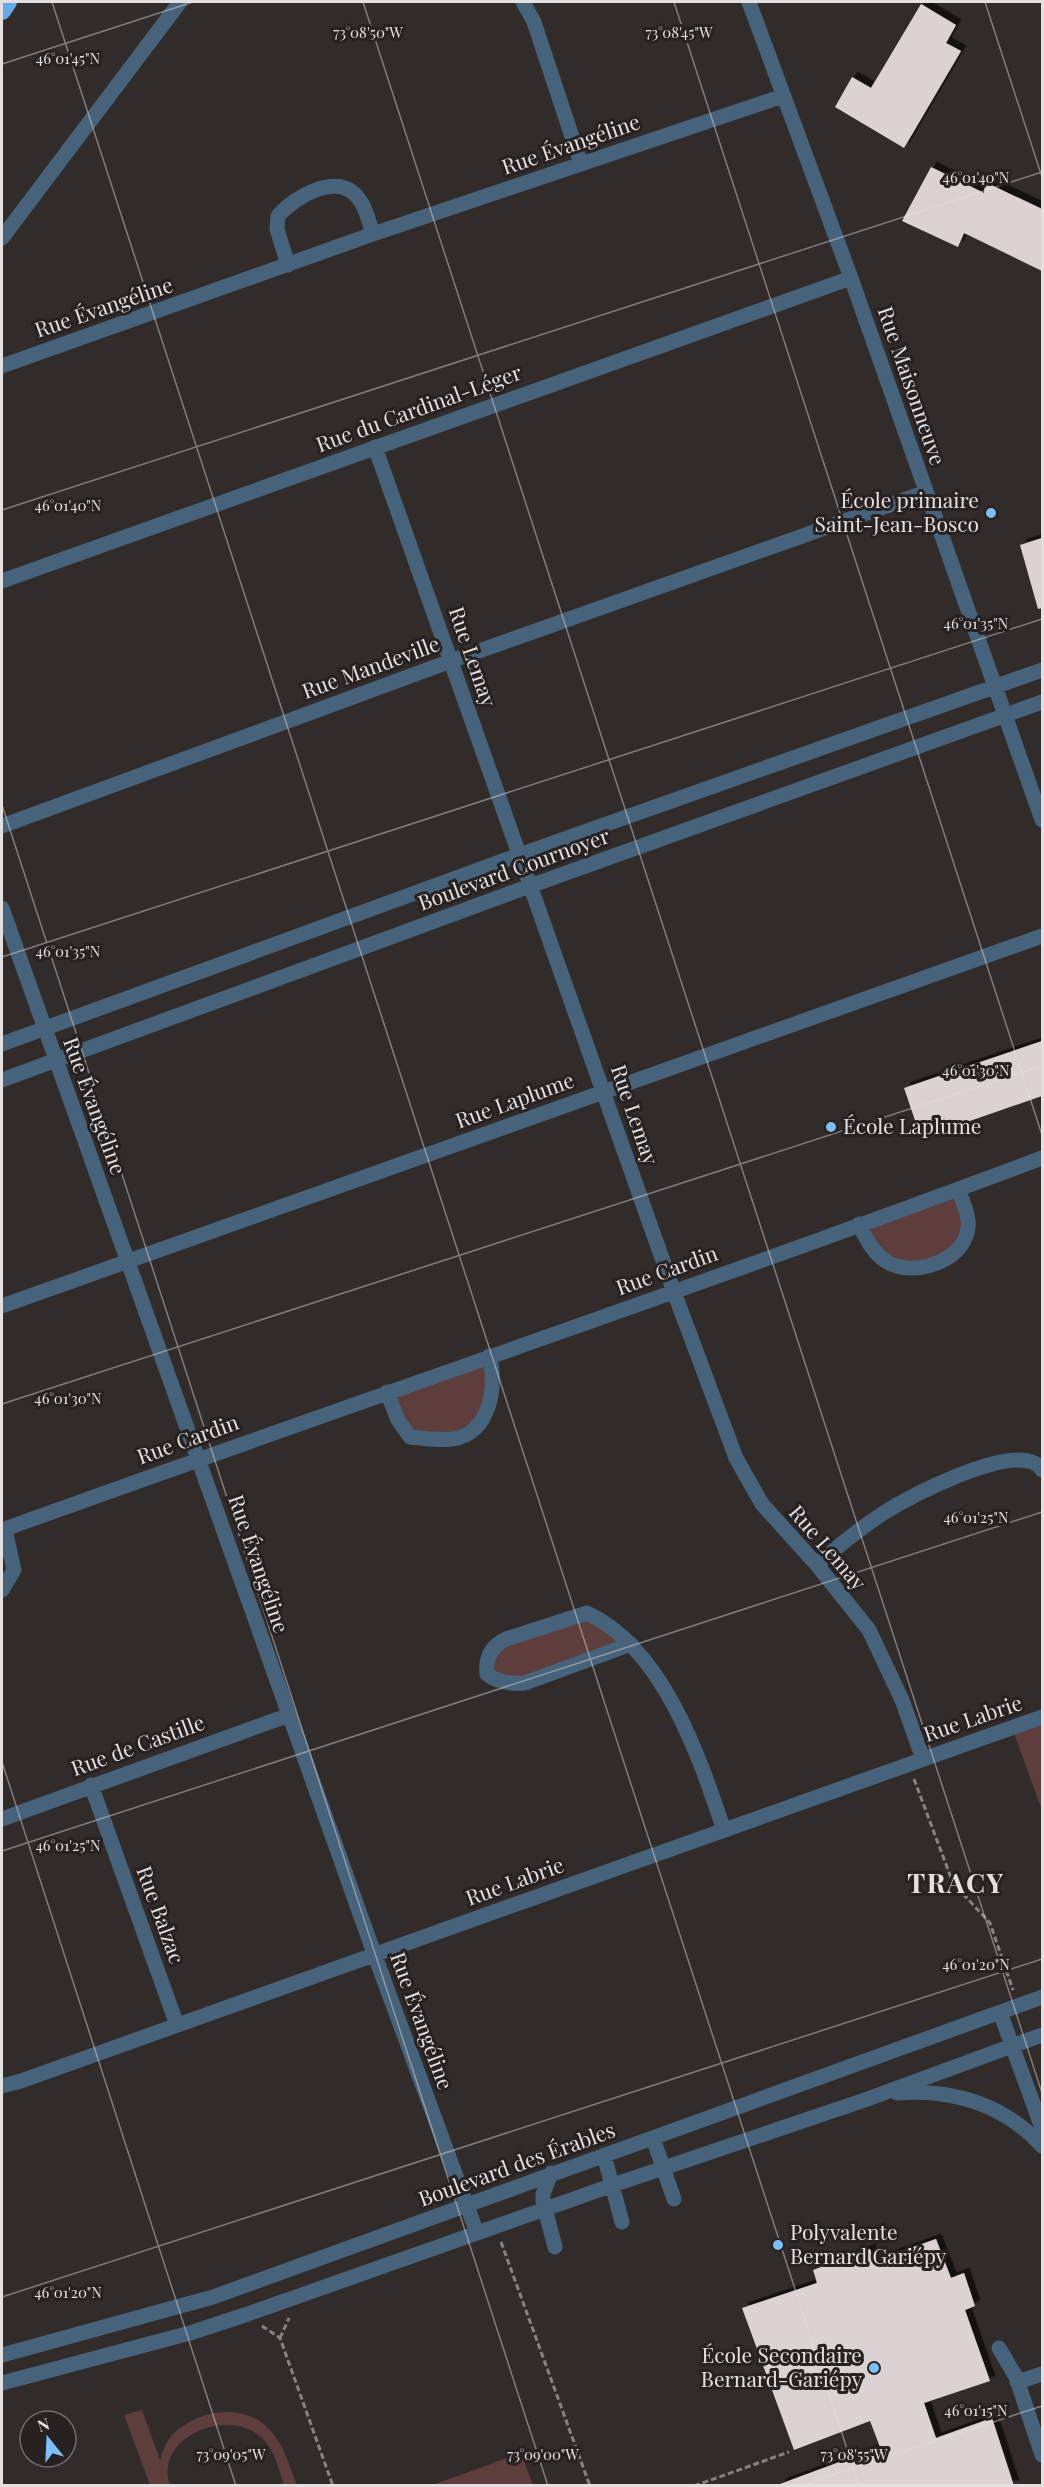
<svg xmlns="http://www.w3.org/2000/svg" width="1044" height="2487" font-family="'Playfair Display',serif">
	<defs>
		<filter id="shadow"><feDropShadow dx="5.5" dy="-5.5" stdDeviation="0" flood-color="#0009"/></filter>
	</defs>
	<rect width="100%" height="100%" fill="#312b2a"/>
	<path fill="#5e3d3d" d="M956 1194 965 1234 939 1261 906 1267 878 1252 861 1229Z
		M491 1363 489 1392 467 1435 413 1433 392 1397Z
		M587 1616 626 1643 525 1681 490 1672 498 1647Z
		M1042 1717V1810L1012 1728Z
		M142 2410 160 2460C163 2451 166 2442 172 2435 196 2410 243 2402 268 2428 284 2444 289 2465 297 2485H284C279 2470 275 2451 263 2439 229 2405 153 2438 170 2485H150L124 2415Z
		M521 2453 533 2485H435V2484Z"/>
	<path fill="#dbd3d2" filter="url(#shadow)" d="M921 4 956 25 946 43 961 51 904 148 835 107 852 77 871 88Z
		M931 167 984 193 985 182 1042 209V271L964 233 958 247 902 221Z
		M1042 538V608L1038 609 1020 545Z
		M1042 1041V1096L921 1138 904 1088Z
		M936 2239 951 2278 964 2273 975 2306 965 2310 990 2381 924 2403 936 2438 992 2418 1014 2486H780V2484L880 2447 870 2421 794 2450 742 2308 817 2283 813 2270 870 2249 874 2261Z"/>
	<g fill="none" stroke-linecap="round" stroke-linejoin="round">
		<path stroke="#878281" stroke-width="3" stroke-dasharray="6 3" stroke-linecap="butt" d="M914 1779 953 1883 990 1923 1013 1990
			M501 2242 590 2486
			M262 2326 280 2338 333 2486
			M280 2338 289 2318
			M694 2486 789 2452"/>
		<path stroke="#47627b" stroke-width="15" d="M523 2 534 22 581 164
			M749 2 851 278 1042 820
			M2 238 180 2
			M288 265 277 229 278 216C294 197 339 170 359 199 367 209 369 223 373 234
			M2 366 373 234 783 96
			M375 447 674 1292 736 1458 762 1504 817 1565 869 1630 902 1700 923 1759
			M2 581 851 278
			M2 826 451 661 926 492
			M2 908 375 1956 477 2233
			M2 1044 519 855 1042 670
			M2 1080 530 886 1042 702
			M859 1224C866 1239 874 1255 889 1263 918 1278 972 1258 968 1220 967 1210 962 1199 958 1190
			M2 1306 1042 936
			M387 1392 398 1420 410 1437C423 1438 439 1441 452 1439 490 1435 498 1385 489 1356
			M2 1530C348 1405 697 1287 1042 1158
			M817 1565C837 1547 859 1529 882 1514 910 1496 999 1450 1032 1462 1036 1463 1040 1467 1042 1470
			M2 1590 14 1570 5 1529
			M631 1644 525 1683C511 1684 498 1683 487 1674 485 1657 492 1646 506 1639L587 1613C663 1648 699 1756 724 1830
			M91 1785 177 2025
			M2 1819 289 1715
			M1000 2012 1042 2128
			M2 2086 21 2081C361 1959 702 1838 1042 1717
			M897 2093C952 2088 1005 2105 1042 2146
			M653 2138 674 2199
			M604 2155 622 2222
			M551 2173 543 2194V2201L555 2247
			M999 2348 1016 2377 1042 2455
			M2 2355 213 2297 1042 1997
			M1017 2382 1042 2374
			M2 2383 190 2333 245 2315 613 2185 862 2101 1042 2035"/>
		<path stroke="#66aae7" stroke-width="18" d="M2 11 8 2"/>
	</g>
	<path fill="none" stroke="#e4e0e0" stroke-width="1.5" stroke-opacity="0.45" d="M52 2 859 2486M363 2 1042 2093M674 2 1042 1135M985 2 1042 177M2 64 193 2M2 510 1042 172M2 805 548 2486M2 957 1042 619M2 1404 1042 1066M2 1762 236 2486M2 1851 1042 1512M2 2297 1042 1959M798 2486 1042 2406"/>
	<g fill="#7dbef9" stroke="#272121" stroke-width="2">
		<circle cx="991" cy="513" r="6"/>
		<circle cx="831" cy="1127" r="6"/>
		<circle cx="778" cy="2245" r="6"/>
		<circle cx="874" cy="2368" r="6"/>
	</g>
	<g text-anchor="middle" stroke-width="6" stroke-linejoin="round" paint-order="stroke">
		<g font-size="21" fill="#e4e0e0" stroke="#272121">
			<text transform="translate(571 145) rotate(-19)" y="7">Rue Évangéline</text>
			<text transform="translate(104 308) rotate(-19)" y="7">Rue Évangéline</text>
			<text transform="translate(911 386) rotate(71)" y="7">Rue Maisonneuve</text>
			<text transform="translate(419 409) rotate(-20)" y="7">Rue du Cardinal-Léger</text>
			<text transform="translate(472 657) rotate(71)" y="7">Rue Lemay</text>
			<text transform="translate(371 668) rotate(-20)" y="7">Rue Mandeville</text>
			<text transform="translate(514 870) rotate(-20)" y="7">Boulevard Cournoyer</text>
			<text transform="translate(515 1101) rotate(-20)" y="7">Rue Laplume</text>
			<text transform="translate(94 1106) rotate(70)" y="7">Rue Évangéline</text>
			<text transform="translate(634 1115) rotate(71)" y="7">Rue Lemay</text>
			<text transform="translate(667 1271) rotate(-20)" y="7">Rue Cardin</text>
			<text transform="translate(188 1440) rotate(-20)" y="7">Rue Cardin</text>
			<text transform="translate(827 1548) rotate(49)" y="7">Rue Lemay</text>
			<text transform="translate(258 1564) rotate(71)" y="7">Rue Évangéline</text>
			<text transform="translate(973 1719) rotate(-19)" y="7">Rue Labrie</text>
			<text transform="translate(138 1746) rotate(-20)" y="7">Rue de Castille</text>
			<text transform="translate(515 1882) rotate(-20)" y="7">Rue Labrie</text>
			<text transform="translate(160 1915) rotate(70)" y="7">Rue Balzac</text>
			<text transform="translate(421 2021) rotate(70)" y="7">Rue Évangéline</text>
			<text transform="translate(517 2165) rotate(-20)" y="7">Boulevard des Érables</text>
		</g>
		<g font-size="21" fill="#e4e0e0" stroke="#272121" text-anchor="end">
			<text x="979" y="508">École primaire<tspan x="979" dy="24">Saint-Jean-Bosco</tspan></text>
			<text x="843" y="1134" text-anchor="start">École Laplume</text>
			<text x="790" y="2240" text-anchor="start">Polyvalente<tspan x="790" dy="24">Bernard Gariépy</tspan></text>
			<text x="862" y="2363">École Secondaire<tspan x="862" dy="24">Bernard-Gariépy</tspan></text>
		</g>
		<g font-size="27" font-weight="bold" letter-spacing="1.5" fill="#e4e0e0" stroke="#272121">
			<text x="956" y="1893">TRACY</text>
		</g>
	</g>
	<g font-size="15" text-anchor="middle" fill="#e4e0e0" stroke="#272121" stroke-width="6" stroke-linejoin="round" paint-order="stroke">
		<text x="368" y="38">73°08'50"W</text>
		<text x="679" y="38">73°08'45"W</text>
		<text x="68" y="64">46°01'45"N</text>
		<text x="976" y="183">46°01'40"N</text>
		<text x="68" y="511">46°01'40"N</text>
		<text x="976" y="629">46°01'35"N</text>
		<text x="68" y="957">46°01'35"N</text>
		<text x="976" y="1076">46°01'30"N</text>
		<text x="68" y="1404">46°01'30"N</text>
		<text x="976" y="1523">46°01'25"N</text>
		<text x="68" y="1851">46°01'25"N</text>
		<text x="976" y="1970">46°01'20"N</text>
		<text x="68" y="2298">46°01'20"N</text>
		<text x="976" y="2416">46°01'15"N</text>
		<text x="231" y="2460">73°09'05"W</text>
		<text x="543" y="2460">73°09'00"W</text>
		<text x="854" y="2460">73°08'55"W</text>
	</g>
	<rect width="1044" height="2487" fill="none" stroke="#e4e0e0" stroke-width="6"/>
	<g transform="translate(48 2439) rotate(342)"><circle r="28" fill="#272121" stroke="#736d6d" stroke-width="1.5"/>
	<path d="M0-4.5L10 22L0 15L-10 22Z" fill="#7dbef9"/>
	<text y="-9" font-size="16" font-weight="bold" text-anchor="middle" fill="#e4e0e0">N</text>
	</g>
</svg>
